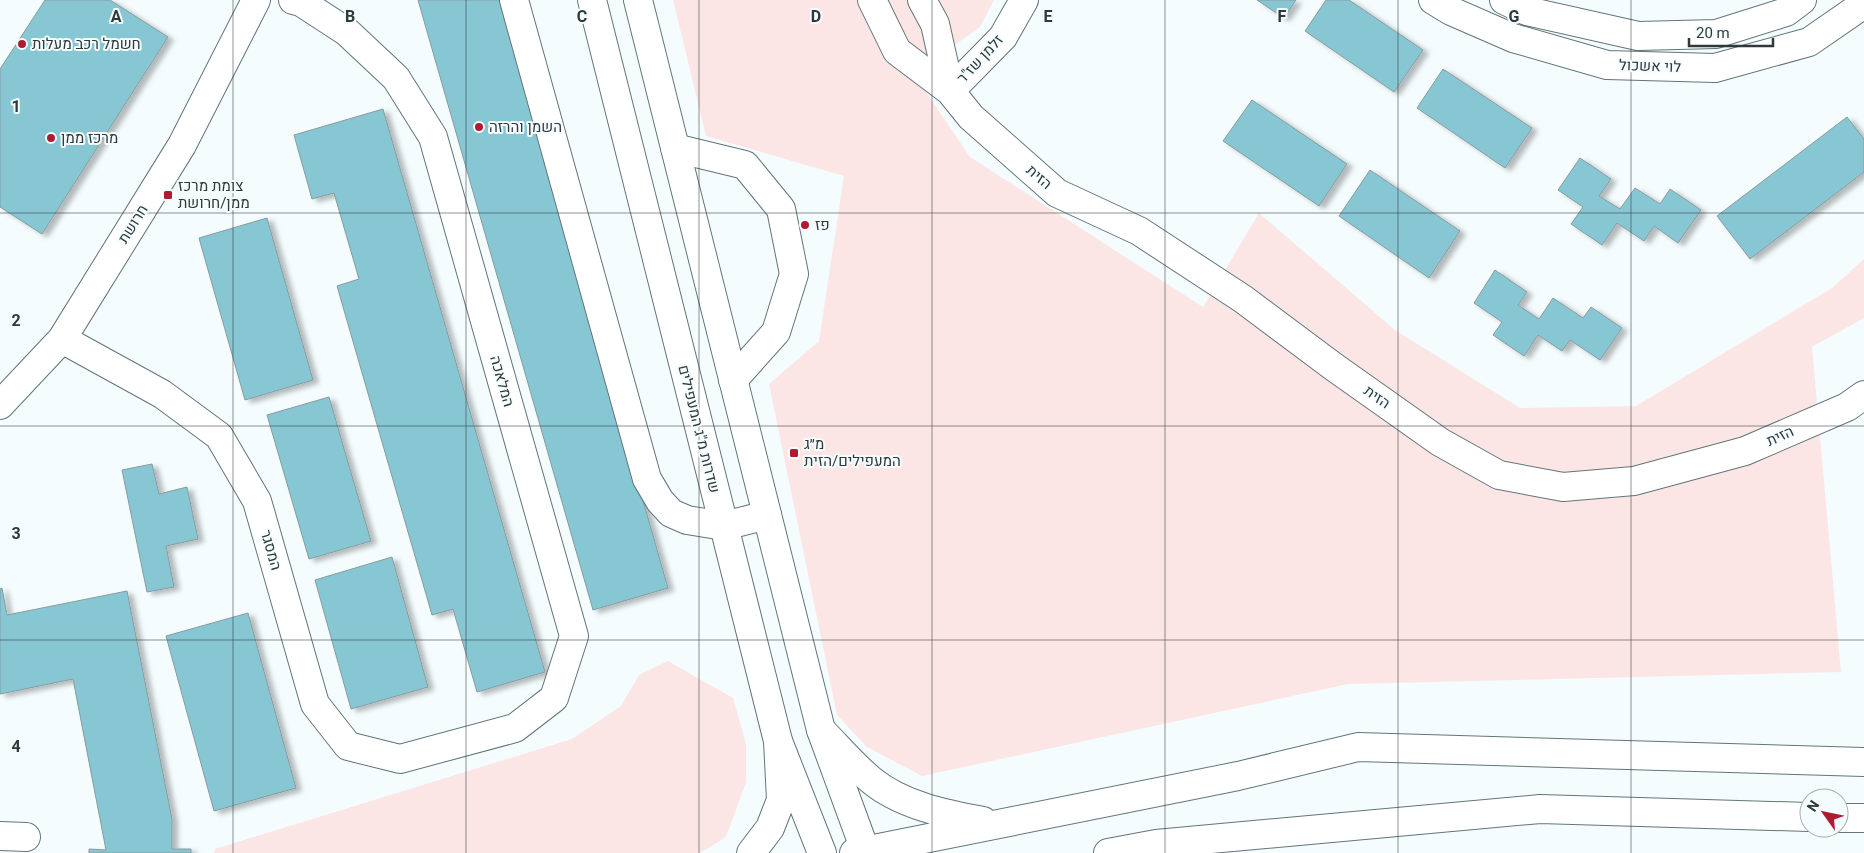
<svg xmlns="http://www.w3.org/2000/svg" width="1864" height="853" font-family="Roboto,Heebo,sans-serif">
	<defs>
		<filter id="shadow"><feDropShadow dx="5.5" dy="3" stdDeviation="2.5" flood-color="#0004"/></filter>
	</defs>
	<rect width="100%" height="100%" fill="#f4fcfe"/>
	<path fill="#fce6e5" d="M673 0H994L980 27 914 74 970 157 1203 307 1259 213 1395 330 1520 408 1636 406 1832 288 1864 259V318L1812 347 1841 672 1348 684 922 776 867 747 837 715 769 384 819 341 844 176 706 136Z
		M668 661 733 698 746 744V782L726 837 700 853H214L215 849 572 739 621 706 639 675Z"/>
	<path fill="#87c7d4" stroke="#879b9f" filter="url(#shadow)" d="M45 0H110L168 37 42 234 0 207V69Z
		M418 0H500L668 588 593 610Z
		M1257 0H1296L1284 18Z
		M1326 0H1349L1423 50 1394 92 1305 31Z
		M1443 69 1532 128 1505 168 1417 108Z
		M1252 100 1347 164 1319 206 1223 141Z
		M383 109 545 672 477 692 453 609 432 615 337 286 359 279 334 193 312 199 294 135Z
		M1847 117 1864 139V172L1750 259 1717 216Z
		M1580 158 1611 179 1599 196 1620 209 1635 188 1660 204 1670 189 1701 210 1678 243 1654 226 1644 241 1617 223 1602 245 1571 224 1583 207 1558 190Z
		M1370 170 1460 231 1429 278 1339 216Z
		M267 218 313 380 245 400 199 238Z
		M1495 270 1527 292 1518 305 1539 319 1553 298 1583 318 1591 307 1622 328 1600 360 1570 340 1562 351 1538 335 1524 356 1493 335 1502 322 1474 303Z
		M329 397 371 541 309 559 267 415Z
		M152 464 159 494 187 487 198 539 166 546 174 587 147 592 122 470Z
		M392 557 428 687 351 709 315 580Z
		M2 588 7 615 127 591 172 819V849H191V853H89V849L106 850 73 679 0 694V589Z
		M248 613 296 788 214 811 166 636Z"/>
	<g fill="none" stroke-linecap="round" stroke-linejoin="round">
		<defs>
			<path id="minor" d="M514 0 647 479 660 501 671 513 687 520 724 526 767 515
				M872 0 897 51 950 91 971 117 1057 193 1139 231 1243 299 1334 367 1440 442 1499 475 1563 487 1634 481 1745 451 1847 407 1864 395
				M922 0 935 24 950 91
				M1433 0 1451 11 1513 38 1607 65 1715 68 1809 42 1864 4
				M1504 0 1527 11 1638 36 1716 34 1786 12 1802 0
				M950 91 1003 37 1024 0
				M675 148 745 165 781 209 794 274 776 332 733 380
				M62 339 162 394 219 436 257 501 315 704 348 746 400 759 515 728 554 698 574 636 433 137 396 78 347 32 301 2 293 0
				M0 405 62 339 182 145 256 0
				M0 836 26 837"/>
			<path id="major" d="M592 0 778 741 822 853
				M638 0 821 730 865 850 864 853"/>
			<path id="highway" d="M821 730C837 746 853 765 871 780 901 805 945 814 983 821
				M1839 818H1864
				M751 853 770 828 781 800 778 741
				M854 853 1238 776 1358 747 1864 762
				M1108 853 1156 844 1540 809 1809 817"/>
		</defs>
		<use href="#minor" stroke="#627579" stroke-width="30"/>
		<use href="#major" stroke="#627579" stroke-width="30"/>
		<use href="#highway" stroke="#627579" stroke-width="30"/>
		<use href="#minor" stroke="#fff" stroke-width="28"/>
		<use href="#major" stroke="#fff" stroke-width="28"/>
		<use href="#highway" stroke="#fff" stroke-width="28"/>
	</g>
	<path fill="none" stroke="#2f383a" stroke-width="1" stroke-opacity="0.55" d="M233 0V853M466 0V853M699 0V853M932 0V853M1165 0V853M1398 0V853M1631 0V853M0 213H1864M0 426H1864M0 640H1864"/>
	<g fill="#af1b30" stroke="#f4fcfe" stroke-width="2">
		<circle cx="22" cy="44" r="5"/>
		<circle cx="479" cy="127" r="5"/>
		<circle cx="51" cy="138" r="5"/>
		<rect x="163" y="190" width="10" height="10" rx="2.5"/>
		<circle cx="805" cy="225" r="5"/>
		<rect x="789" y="448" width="10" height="10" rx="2.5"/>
	</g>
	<g text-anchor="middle" stroke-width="4" stroke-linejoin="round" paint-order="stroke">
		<g font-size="15" fill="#2f383a" stroke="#f4fcfe" text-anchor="start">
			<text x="32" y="49">חשמל רכב מעלות</text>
			<text x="489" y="132">השמן והרזה</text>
			<text x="61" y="143">מרכז ממן</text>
			<text x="178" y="191">צומת מרכז<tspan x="178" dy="17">ממן/חרושת</tspan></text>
			<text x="815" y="230">פז</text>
			<text x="804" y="449">מ״ג<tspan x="804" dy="17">המעפילים/הזית</tspan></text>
		</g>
		<g font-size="15" fill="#2f383a" stroke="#f4fcfe">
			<text transform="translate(980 59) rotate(-47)" y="5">זלמן שז"ר</text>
			<text transform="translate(1650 66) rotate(2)" y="5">לוי אשכול</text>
			<text transform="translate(1039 177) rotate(41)" y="5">הזית</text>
			<text transform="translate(133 224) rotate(-58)" y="5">חרושת</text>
			<text transform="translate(502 381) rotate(74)" y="5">המלאכה</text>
			<text transform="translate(1377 397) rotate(35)" y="5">הזית</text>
			<text transform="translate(699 429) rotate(76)" y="5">שדרות מ"ג המעפילים</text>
			<text transform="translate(1780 436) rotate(-24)" y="5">הזית</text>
			<text transform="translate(271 550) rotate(74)" y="5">המסגר</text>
		</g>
	</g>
	<g font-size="16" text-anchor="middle" font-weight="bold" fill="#2f383a" stroke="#f4fcfe" stroke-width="4" stroke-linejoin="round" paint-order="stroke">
		<text x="116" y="22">A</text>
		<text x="350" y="22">B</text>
		<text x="582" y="22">C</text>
		<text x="816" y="22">D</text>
		<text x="1048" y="22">E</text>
		<text x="1282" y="22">F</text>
		<text x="1514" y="22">G</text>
		<text x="16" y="112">1</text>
		<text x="16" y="326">2</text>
		<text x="16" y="539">3</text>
		<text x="16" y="752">4</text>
	</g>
	<g transform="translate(1824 813) rotate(303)"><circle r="24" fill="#f4fcfe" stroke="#a5aeb0"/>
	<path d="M0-4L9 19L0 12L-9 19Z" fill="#af1b30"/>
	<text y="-8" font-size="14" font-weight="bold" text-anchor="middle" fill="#2f383a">N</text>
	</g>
	<path d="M1689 38v8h84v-8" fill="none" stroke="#2f383a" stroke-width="2.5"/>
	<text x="1696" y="38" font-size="15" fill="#2f383a" stroke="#f4fcfe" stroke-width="4" paint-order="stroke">20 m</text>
</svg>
